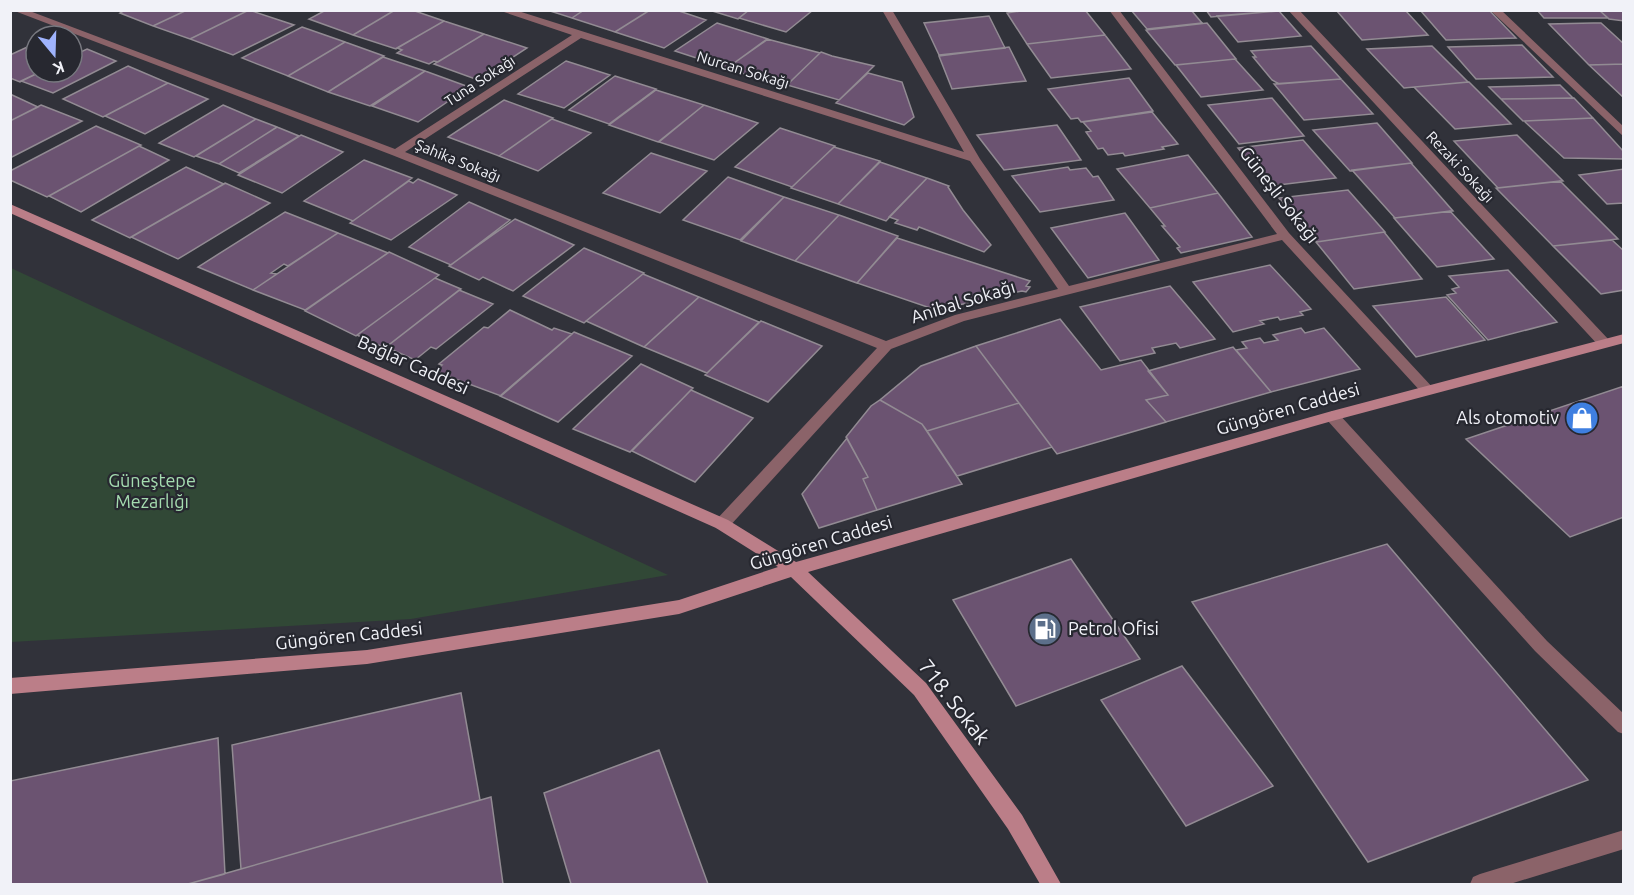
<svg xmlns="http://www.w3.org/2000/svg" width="1634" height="895" font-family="Ubuntu,sans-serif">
	<rect width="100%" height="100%" fill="#31323a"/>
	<path fill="#314836" d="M11 268 668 575 411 619 11 642Z"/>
	<path fill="#6b5371" stroke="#928b93" stroke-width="1.5" d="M125 10H187L153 26 120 13Z
		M187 10H249L190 39 153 26Z
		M249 10 294 25 233 55 190 39Z
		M326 10H395L353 35 309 19Z
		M395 10H412L444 21 396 49 353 35Z
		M547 10H584L572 18Z
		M584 10H650L615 32 572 18Z
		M650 10H676L706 20 664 48 615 32Z
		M709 10H749L738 19Z
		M749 10H813L786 32 739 18Z
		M1027 10H1085L1105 35 1027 44 1007 13Z
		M1131 10H1191L1202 23 1147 29Z
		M1206 10H1278L1279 11 1211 17Z
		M1336 10H1405L1428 35 1362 40Z
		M1420 10H1489L1516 38 1446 40Z
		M1537 10H1599L1608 18H1544Z
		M1599 10H1624V21L1609 19Z
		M1279 11 1301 36 1238 42 1217 16Z
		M989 16 1005 48 939 55 924 23Z
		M444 21 484 34 438 62 434 61 429 64 397 53 402 50 397 48Z
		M717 23 768 39 727 68 675 51Z
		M1207 23 1236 59 1175 65 1146 30Z
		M1593 23H1601L1624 44V64L1589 65 1549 24Z
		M302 27 345 42 288 76 242 58Z
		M484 34 527 48 478 80 434 64Z
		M1105 35 1131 69 1051 78 1027 44Z
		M767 39 820 53 787 85 726 69Z
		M345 42 384 56 328 92 288 76Z
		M36 43V72H40L20 82 10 78V55Z
		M1522 45 1553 77 1476 79 1448 47Z
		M1311 46 1341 79 1279 84 1272 80 1253 57H1256L1251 51Z
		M1432 46 1468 82 1404 88 1367 49Z
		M1009 47 1026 81 952 89 939 56Z
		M87 49 116 61 53 93 21 81 40 72H72V56Z
		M821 52 832 56 874 66 839 100 787 85Z
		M383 57 425 71 370 106 328 92Z
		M1235 59 1263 90 1201 97 1176 65Z
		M566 61 610 75 564 108 518 94Z
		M1624 64V98L1589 65Z
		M128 66 168 83 103 117 63 99Z
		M425 71 469 87 418 122 372 106Z
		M868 73 902 82 914 117 904 125 836 103Z
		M615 76 656 89 609 124 569 110Z
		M1129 78 1153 111 1081 122 1078 118 1071 119 1048 89Z
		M1341 79 1373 114 1304 120 1274 84Z
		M1469 82 1511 124 1455 129 1414 87Z
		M168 83 208 99 145 134 105 116Z
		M1560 85 1573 98 1501 99 1489 87Z
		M656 90 704 105 658 142 609 125Z
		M10 94 38 107 10 121Z
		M1272 98 1304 136 1239 144 1208 105Z
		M1574 98 1593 118 1523 121 1501 99Z
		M504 100 553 118 499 156 448 137Z
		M41 105 82 121 10 158V121Z
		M223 105 256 119 194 157 159 143Z
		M704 105 758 123 714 160 659 142Z
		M1152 112 1178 144 1162 147 1164 149 1125 156 1123 153 1108 155 1103 148 1098 149 1086 132 1091 131 1083 122Z
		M1593 118 1624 152V159L1564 158 1524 121Z
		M256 119 277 127 219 164 196 156Z
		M552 119 591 133 538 171 499 156Z
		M1377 123 1412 163 1350 171 1313 130Z
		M1057 125 1081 160 1004 170 977 135Z
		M96 126 141 145 47 197 10 180V171Z
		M277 127 299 136 239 173 219 164Z
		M780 128 835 146 792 187 735 167Z
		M301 135 343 152 282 193 238 175Z
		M1517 135 1563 181 1498 188 1454 141Z
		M1303 140 1336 178 1270 186 1238 148Z
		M139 146 169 160 81 212 49 196Z
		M834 147 880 161 838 204 791 188Z
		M651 153 707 171 660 213 603 193Z
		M1188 155 1218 193 1150 208 1117 169Z
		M364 160 412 178 353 221 304 201Z
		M880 162 927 178 886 221 838 204Z
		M1411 163 1453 211 1395 218 1352 170Z
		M186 167 224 184 130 238 92 220Z
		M1068 167 1070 170 1086 168 1093 177 1098 176 1114 200 1040 212 1012 176Z
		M1624 169V203L1607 204 1579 175Z
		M728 177 784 197 740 240 683 220Z
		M927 178 949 186 948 187 963 210 991 245 984 252 919 227 917 230 895 223 898 220 889 217Z
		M418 179 457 195 391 240 350 223 409 181 413 183Z
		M1560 181 1618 239 1553 246 1496 188Z
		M225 183 270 203 178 259 131 237Z
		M1348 190 1385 232 1317 242 1279 198Z
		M1218 193 1252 237 1181 253 1177 248 1180 247 1162 226H1165L1150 208Z
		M784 197 839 215 795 261 741 241Z
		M469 202 510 220 451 265 409 247Z
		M1450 211 1494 259 1437 267 1394 218Z
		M285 212 338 233 288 266 284 264 271 273 277 274 253 290 198 267Z
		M1125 213 1159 260 1088 278 1051 228Z
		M839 215 898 236 857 283 795 261Z
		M515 219 574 245 513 291 483 277 479 280 449 266Z
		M1384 232 1422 279 1354 289 1316 242Z
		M338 233 388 253 305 310 253 290Z
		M897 238 1030 281 1026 286 1030 287 1026 292 1022 291 936 310 857 283Z
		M1612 240 1624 251V290L1601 294 1553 246Z
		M584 248 644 273 584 323 523 296Z
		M389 252 439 275 356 336 305 311Z
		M1270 265 1311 309 1300 312 1303 315 1280 320 1278 317 1260 321 1264 324 1233 332 1193 282Z
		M1508 270 1557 322 1488 340 1447 295 1456 293 1452 289 1459 287 1449 276Z
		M643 274 699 297 644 347 586 321Z
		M435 278 461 289 385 348 357 335Z
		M1170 286 1215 339 1180 348 1176 343 1152 348 1155 353 1120 361 1080 307Z
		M459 290 493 304 436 349 431 347 415 360 386 347Z
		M699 297 759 322 707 373 644 347Z
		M1446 297 1485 340 1416 357 1373 306Z
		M510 310 552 330 554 328 572 334 501 396 434 371 442 365 439 364 484 327 488 328Z
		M1060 319 1101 370 1141 360 1168 395 1146 400 1166 422 1057 454 976 346Z
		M761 321 822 346 768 402 705 375Z
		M1301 328 1305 333 1324 328 1360 369 1271 392 1236 350 1247 348 1242 342 1260 338 1264 343 1278 340 1273 335Z
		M574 332 632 356 558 422 500 396Z
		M976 346 1019 403 927 431 922 424 880 400 921 366Z
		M1233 347 1271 392 1166 422 1146 400 1168 395 1148 371Z
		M641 364 693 388 630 452 573 429Z
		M1624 386V517L1570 537 1466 439Z
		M691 390 753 418 695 482 632 451Z
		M880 400 922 424 962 484 877 510 863 479 868 477 846 437 871 406Z
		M1019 403 1052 447 957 476 927 431Z
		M847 438 868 477 863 479 877 510 819 528 802 494Z
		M1387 544 1588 780 1368 862 1192 602Z
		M1071 559 1140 659 1016 706 953 600Z
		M1182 666 1273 786 1186 826 1101 700Z
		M461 693 480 800 241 869 232 745Z
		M218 738 225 874 188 884H10V781Z
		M659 750 708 884H571L544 793Z
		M491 797 503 884H188L241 869Z"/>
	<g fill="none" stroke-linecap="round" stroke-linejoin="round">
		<path fill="#8b6369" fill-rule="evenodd" d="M12 10H27L395 149 572 35 498 10H515L964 152 882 10H892L980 159 1069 286 1277 234 1109 10H1119L1289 233 1435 390 1428 395 1423 394 1282 240 964 321 891 349 728 528 722 530 716 528 714 524 716 520 877 348 392 155ZM581 38 970 161 1058 289 955 315 886 341 405 152Z
			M1288 10H1299L1609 340 1611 343 1609 346H1599Z
			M1490 10H1501L1624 127V137Z
			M1332 411 1337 412 1547 641 1624 714V734L1618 732 1535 651 1327 420 1325 416Z
			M1624 830V849L1510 884H1470L1473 877 1480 874Z"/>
		<path fill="#bb7e88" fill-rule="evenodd" d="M10 204 728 520 796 562 1332 411 1624 334V343L1332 421 808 572 926 683 1022 815 1061 884H1040L1008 829 914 695 791 577 679 614 367 664 10 694V678L367 650 679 600 778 567 716 528 10 213Z"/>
	</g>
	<defs>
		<symbol id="shop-disc" viewBox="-11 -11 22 22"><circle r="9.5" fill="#3f7fe0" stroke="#272830"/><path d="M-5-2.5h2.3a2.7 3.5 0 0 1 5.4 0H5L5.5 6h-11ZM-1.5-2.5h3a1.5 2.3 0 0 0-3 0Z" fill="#fff"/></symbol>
		<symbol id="fuel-disc" viewBox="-11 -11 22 22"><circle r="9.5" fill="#5c6f8a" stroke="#272830"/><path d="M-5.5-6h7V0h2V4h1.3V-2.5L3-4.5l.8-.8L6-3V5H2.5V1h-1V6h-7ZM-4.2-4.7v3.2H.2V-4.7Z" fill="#fff"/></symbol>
	</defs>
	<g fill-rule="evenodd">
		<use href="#shop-disc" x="1563" y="399" width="38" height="38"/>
		<use href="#fuel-disc" x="1026" y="610" width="38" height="38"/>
	</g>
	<g text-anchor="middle" stroke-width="4.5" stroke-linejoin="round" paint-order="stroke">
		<g font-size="15" fill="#f1f2f8" stroke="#272830">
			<text transform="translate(743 70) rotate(17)" y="5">Nurcan Sokağı</text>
			<text transform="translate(480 81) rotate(-33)" y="5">Tuna Sokağı</text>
			<text transform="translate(458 161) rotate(22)" y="5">Şahika Sokağı</text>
			<text transform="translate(1460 167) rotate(47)" y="5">Rezaki Sokağı</text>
		</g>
		<g font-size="18" fill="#f1f2f8" stroke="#272830">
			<text transform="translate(1279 195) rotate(52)" y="6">Güneşli Sokağı</text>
			<text transform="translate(963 302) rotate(-17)" y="6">Anibal Sokağı</text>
			<text transform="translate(413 365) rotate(24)" y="6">Bağlar Caddesi</text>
			<text transform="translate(1288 409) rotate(-16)" y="6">Güngören Caddesi</text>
			<text transform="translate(821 543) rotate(-17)" y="6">Güngören Caddesi</text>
			<text transform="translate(349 636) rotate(-6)" y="6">Güngören Caddesi</text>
		</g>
		<g font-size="18" fill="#f1f2f8" stroke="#272830" text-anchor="end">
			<text x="1559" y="424">Als otomotiv</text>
			<text x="1068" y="635" text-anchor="start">Petrol Ofisi</text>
		</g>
		<g font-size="18" fill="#a5dcb0" stroke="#272830">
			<text x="152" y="487">Güneştepe<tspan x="152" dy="21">Mezarlığı</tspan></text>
		</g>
		<g font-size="21" fill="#f1f2f8" stroke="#272830">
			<text transform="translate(954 702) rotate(52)" y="7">718. Sokak</text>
		</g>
	</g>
	<rect width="1634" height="895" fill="none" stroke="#f1f2f8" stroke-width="24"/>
	<g transform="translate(54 54) rotate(161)"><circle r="28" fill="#272830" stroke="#787980" stroke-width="1.5"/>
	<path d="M0-4.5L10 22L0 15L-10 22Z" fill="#9fb3fd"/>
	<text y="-9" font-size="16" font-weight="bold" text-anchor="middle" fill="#f1f2f8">K</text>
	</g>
</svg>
